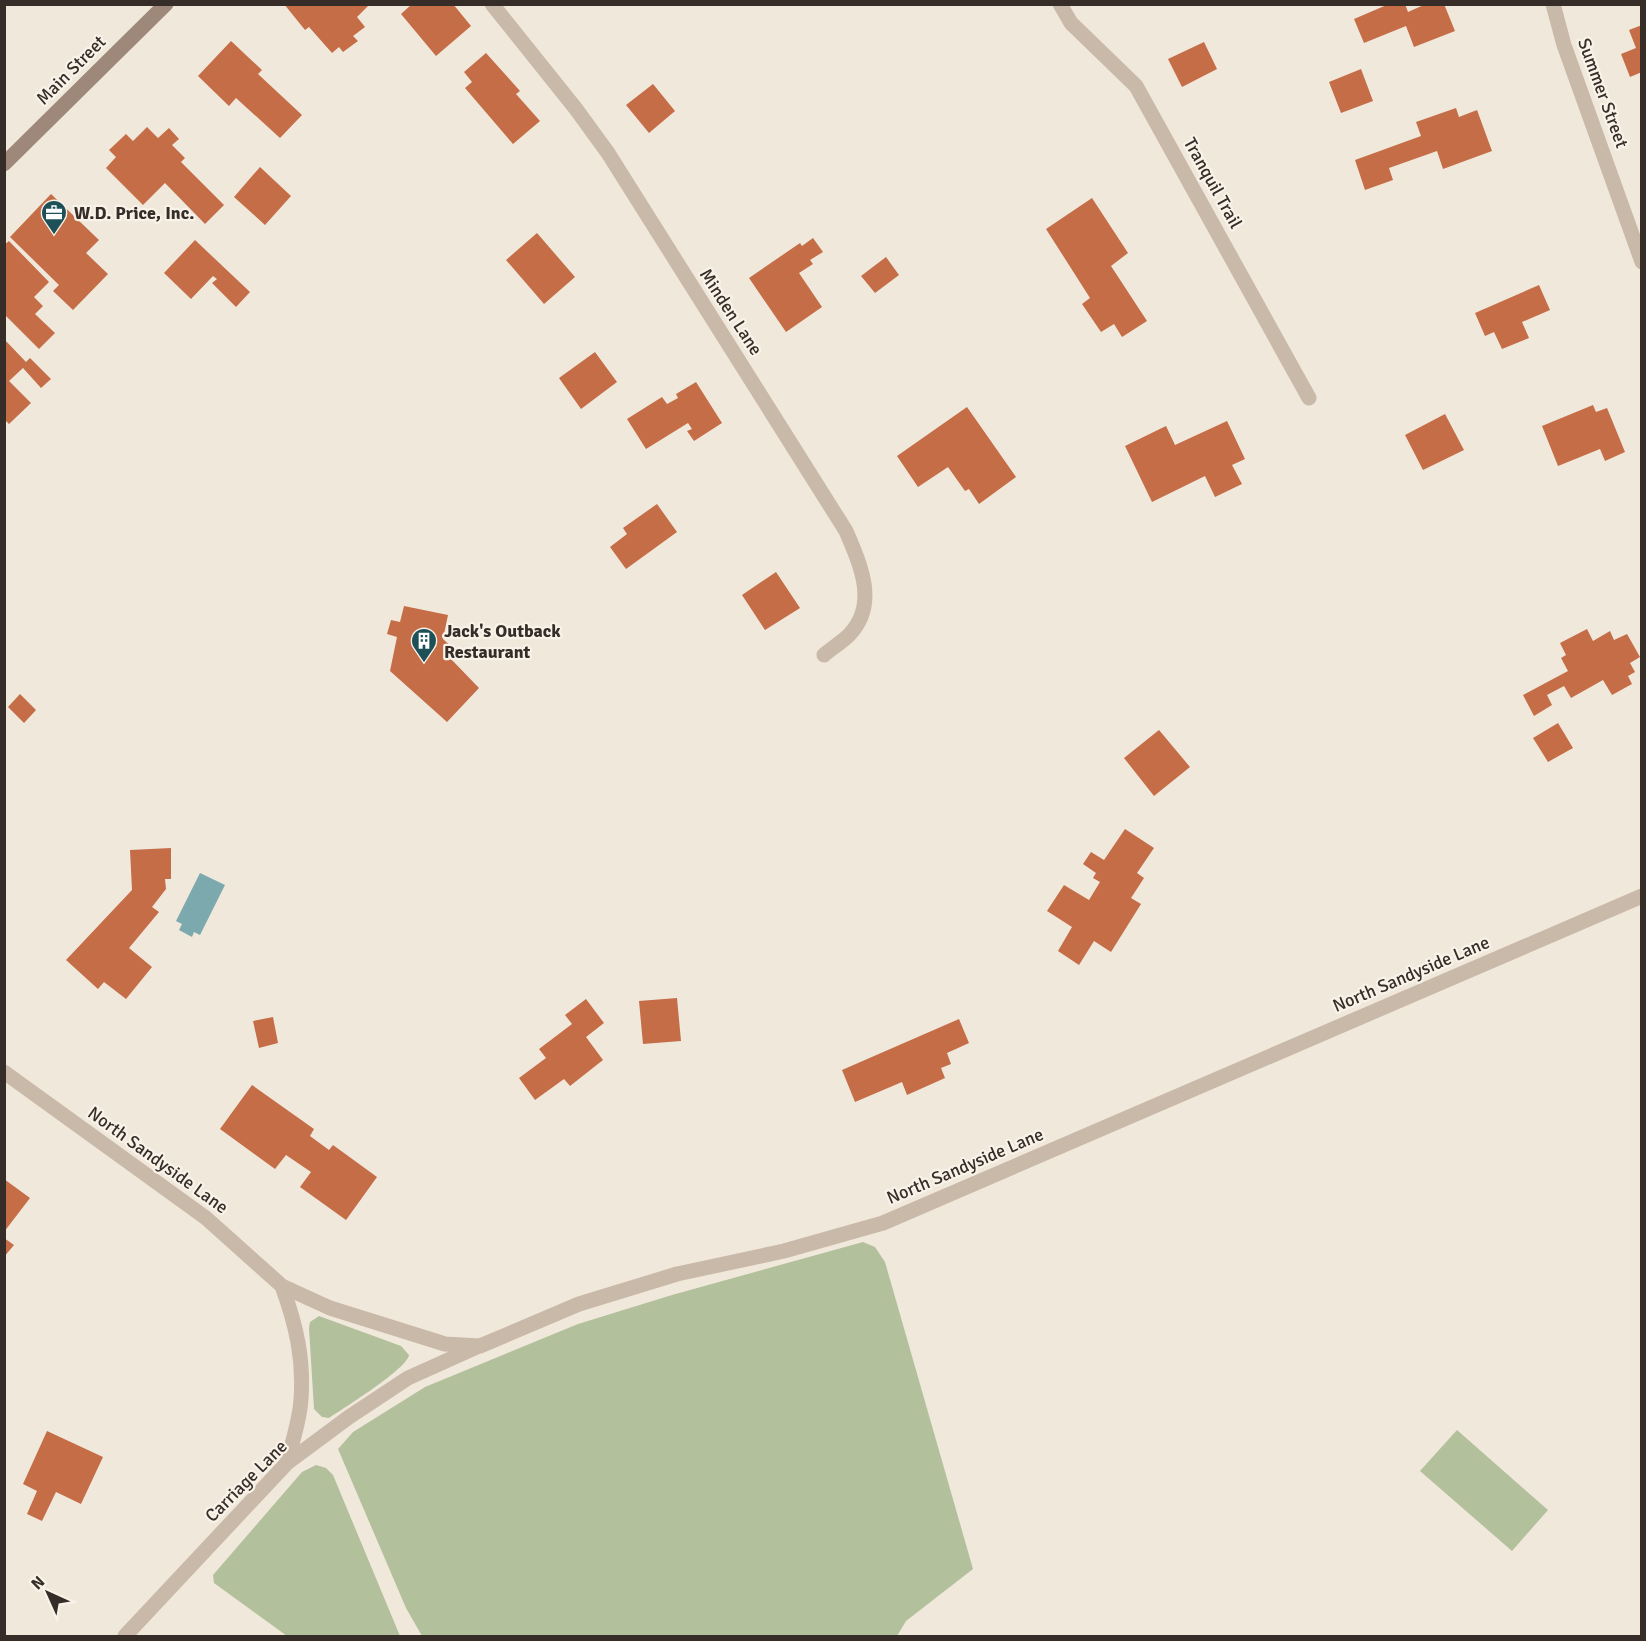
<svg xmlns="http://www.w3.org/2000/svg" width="1646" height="1641" font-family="Signika,sans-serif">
	<rect width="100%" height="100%" fill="#f1e8dc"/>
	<path fill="#b2c09c" d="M863 1242 875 1247 885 1262 973 1569 906 1621 897 1636H422L406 1608 338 1449 353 1432 425 1387 578 1324 672 1295Z
		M319 1316 401 1346 409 1355C407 1369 344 1408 329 1418L322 1417 314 1409 309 1328 310 1322Z
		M1457 1430 1548 1510 1512 1551 1420 1471Z
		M316 1465 326 1468 333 1475 400 1636H287L214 1583 213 1575 302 1472Z"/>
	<path fill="#7ba9ae" d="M200 873 225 885 200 935 194 932 192 937 179 930 182 924 176 921Z"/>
	<path fill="#c46d47" d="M284 4H367L368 6 357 17 365 27 353 36 358 41 343 52 339 47 332 53 309 27 305 30Z
		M412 4H453L471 26 436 56 401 14Z
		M1389 4H1405L1408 12 1426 4H1444L1455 31 1414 47 1406 26 1364 43 1354 19Z
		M1642 25V72L1630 77 1621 54 1636 48 1629 30Z
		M231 41 262 70 258 74 302 115 280 138 236 98 229 106 198 76Z
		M1204 42 1217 69 1182 87 1168 59Z
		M486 53 520 91 516 94 540 121 513 144 465 88 472 82 464 72Z
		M1361 69 1373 101 1341 113 1329 82Z
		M653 84 675 111 649 133 626 105Z
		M1456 108 1459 117 1477 110 1492 151 1443 169 1437 151 1389 168 1393 180 1365 190 1355 160 1421 136 1416 122Z
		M147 127 158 138 169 128 179 139 172 145 185 158 181 162 224 205 205 224 165 183 143 205 106 168 116 157 109 150 126 134 133 141Z
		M260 167 291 196 265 225 234 197Z
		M51 194 99 240 86 253 108 274 73 310 53 291 59 285 10 237Z
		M1092 198 1128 253 1111 266 1147 321 1122 337 1114 324 1101 332 1082 304 1090 298 1046 229Z
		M537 233 575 277 544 304 506 260Z
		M813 238 823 252 810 260 813 264 799 273 822 307 786 332 749 278 800 243 802 246Z
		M195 240 250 292 236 307 212 283 217 279 213 276 191 299 164 273Z
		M9 241 49 282 34 297 43 306 35 314 55 333 39 349 4 314V245Z
		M886 257 899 275 875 293 861 276Z
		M1539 285 1550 310 1522 322 1529 338 1502 349 1494 332 1485 336 1475 313Z
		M4 339 26 362 30 358 51 379 41 388 23 368 9 381 31 403 9 424 4 419Z
		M595 352 617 382 581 409 559 378Z
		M696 382 722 423 694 441 687 431 692 429 688 423 646 449 627 419 662 397 667 404 678 398 676 394Z
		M1593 405 1596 412 1607 408 1625 452 1605 461 1600 449 1558 466 1542 426Z
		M967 407 1016 477 979 504 969 489 965 491 948 467 918 487 897 456Z
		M1445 414 1464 450 1423 470 1405 435Z
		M1227 421 1245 459 1232 465 1242 484 1215 497 1205 476 1152 502 1125 446 1166 426 1175 445Z
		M657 504 677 532 626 569 610 547 627 534 623 528Z
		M776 572 800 608 765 630 742 595Z
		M404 606 448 615 443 639 456 651 450 658 479 688 447 722 390 671 397 637 387 634 391 620 400 622Z
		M1587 629 1593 641 1610 631 1614 640 1627 634 1640 657 1630 663 1635 672 1628 676 1632 684 1612 695 1603 680 1571 698 1564 686 1547 695 1552 705 1534 716 1523 695 1568 671 1561 658 1566 655 1560 643Z
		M20 694 36 710 24 723 8 707Z
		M1558 723 1573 748 1548 762 1533 738Z
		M1159 730 1190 767 1154 796 1124 758Z
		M1125 829 1154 848 1137 873 1144 878 1131 898 1141 904 1111 952 1094 941 1079 965 1058 951 1072 927 1047 911 1064 885 1089 900 1100 882 1093 878 1096 873 1083 864 1091 852 1104 860Z
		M171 848V879H165L166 889 152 907 159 912 129 948 152 967 126 999 104 982 98 989 66 960 132 890 130 850Z
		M677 998 681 1041 643 1044 639 1001Z
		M586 999 604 1023 586 1037 603 1060 570 1086 564 1079 535 1100 519 1078 546 1058 539 1049 572 1024 565 1015Z
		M273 1017 278 1043 259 1048 253 1021Z
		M959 1019 969 1043 947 1053 951 1064 941 1068 945 1078 907 1095 902 1082 855 1102 842 1070Z
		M252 1085 314 1129 310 1136 329 1150 333 1145 377 1177 346 1220 300 1187 311 1172 286 1155 275 1169 220 1129Z
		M4 1179 30 1198 4 1232Z
		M4 1238 14 1245 4 1257Z
		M47 1431 103 1457 81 1504 56 1492 42 1521 27 1514 37 1491 23 1484Z"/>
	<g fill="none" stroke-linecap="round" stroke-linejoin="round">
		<path stroke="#c9b9a8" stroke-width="15" d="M492 4 576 109 608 153 846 531C860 564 879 604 849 635 842 642 832 648 824 655
			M1060 4 1071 23 1136 86 1309 398
			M1553 4 1564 45 1642 262
			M4 1072 206 1218 282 1286 330 1308 445 1344 480 1346 579 1304 677 1274 784 1251 883 1223 1642 896
			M282 1286C296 1325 304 1358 301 1399 300 1420 292 1442 287 1463
			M125 1636 287 1463 349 1417 408 1378 477 1347"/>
		<path stroke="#9d8879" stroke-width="15" d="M4 164 166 4"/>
	</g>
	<defs>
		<symbol id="office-pin" viewBox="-11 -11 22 30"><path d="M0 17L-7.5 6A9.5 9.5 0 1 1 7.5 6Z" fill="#1e5057" stroke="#f9f2e8"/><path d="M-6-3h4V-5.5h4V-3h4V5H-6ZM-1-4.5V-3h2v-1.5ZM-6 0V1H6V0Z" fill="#fff"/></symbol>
		<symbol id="building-pin" viewBox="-11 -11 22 30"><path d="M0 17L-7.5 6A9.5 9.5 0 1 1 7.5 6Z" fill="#1e5057" stroke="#f9f2e8"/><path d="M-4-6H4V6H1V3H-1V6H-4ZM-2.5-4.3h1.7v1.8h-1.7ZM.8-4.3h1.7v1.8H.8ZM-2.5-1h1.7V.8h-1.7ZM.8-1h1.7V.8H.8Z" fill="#fff"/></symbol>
	</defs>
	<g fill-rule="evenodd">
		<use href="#office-pin" x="39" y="198" width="30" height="40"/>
		<use href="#building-pin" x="409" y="626" width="30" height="40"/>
	</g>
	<g text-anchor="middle" stroke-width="4.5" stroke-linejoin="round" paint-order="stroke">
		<g font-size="18" fill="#362d28" stroke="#f9f2e8">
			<text transform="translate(71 70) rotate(-45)" y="6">Main Street</text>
			<text transform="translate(1603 93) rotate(70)" y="6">Summer Street</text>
			<text transform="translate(1213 183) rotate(61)" y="6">Tranquil Trail</text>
			<text transform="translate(731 312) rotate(57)" y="6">Minden Lane</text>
			<text transform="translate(1411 974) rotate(-23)" y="6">North Sandyside Lane</text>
			<text transform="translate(158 1160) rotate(36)" y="6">North Sandyside Lane</text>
			<text transform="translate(965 1166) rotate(-23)" y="6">North Sandyside Lane</text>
			<text transform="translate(246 1481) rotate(-45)" y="6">Carriage Lane</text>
		</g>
		<g font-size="18" font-weight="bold" fill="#362d28" stroke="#f9f2e8" text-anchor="start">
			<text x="74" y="219">W.D. Price, Inc.</text>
			<text x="444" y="637">Jack's Outback<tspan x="444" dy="21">Restaurant</tspan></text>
		</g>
	</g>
	<rect width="1646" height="1641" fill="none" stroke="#362d28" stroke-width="12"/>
	<g transform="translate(48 1593) rotate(315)" stroke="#f9f2e8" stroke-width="4.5" paint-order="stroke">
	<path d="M0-4.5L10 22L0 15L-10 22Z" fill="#362d28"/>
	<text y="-9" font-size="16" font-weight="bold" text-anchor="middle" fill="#362d28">N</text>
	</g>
</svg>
